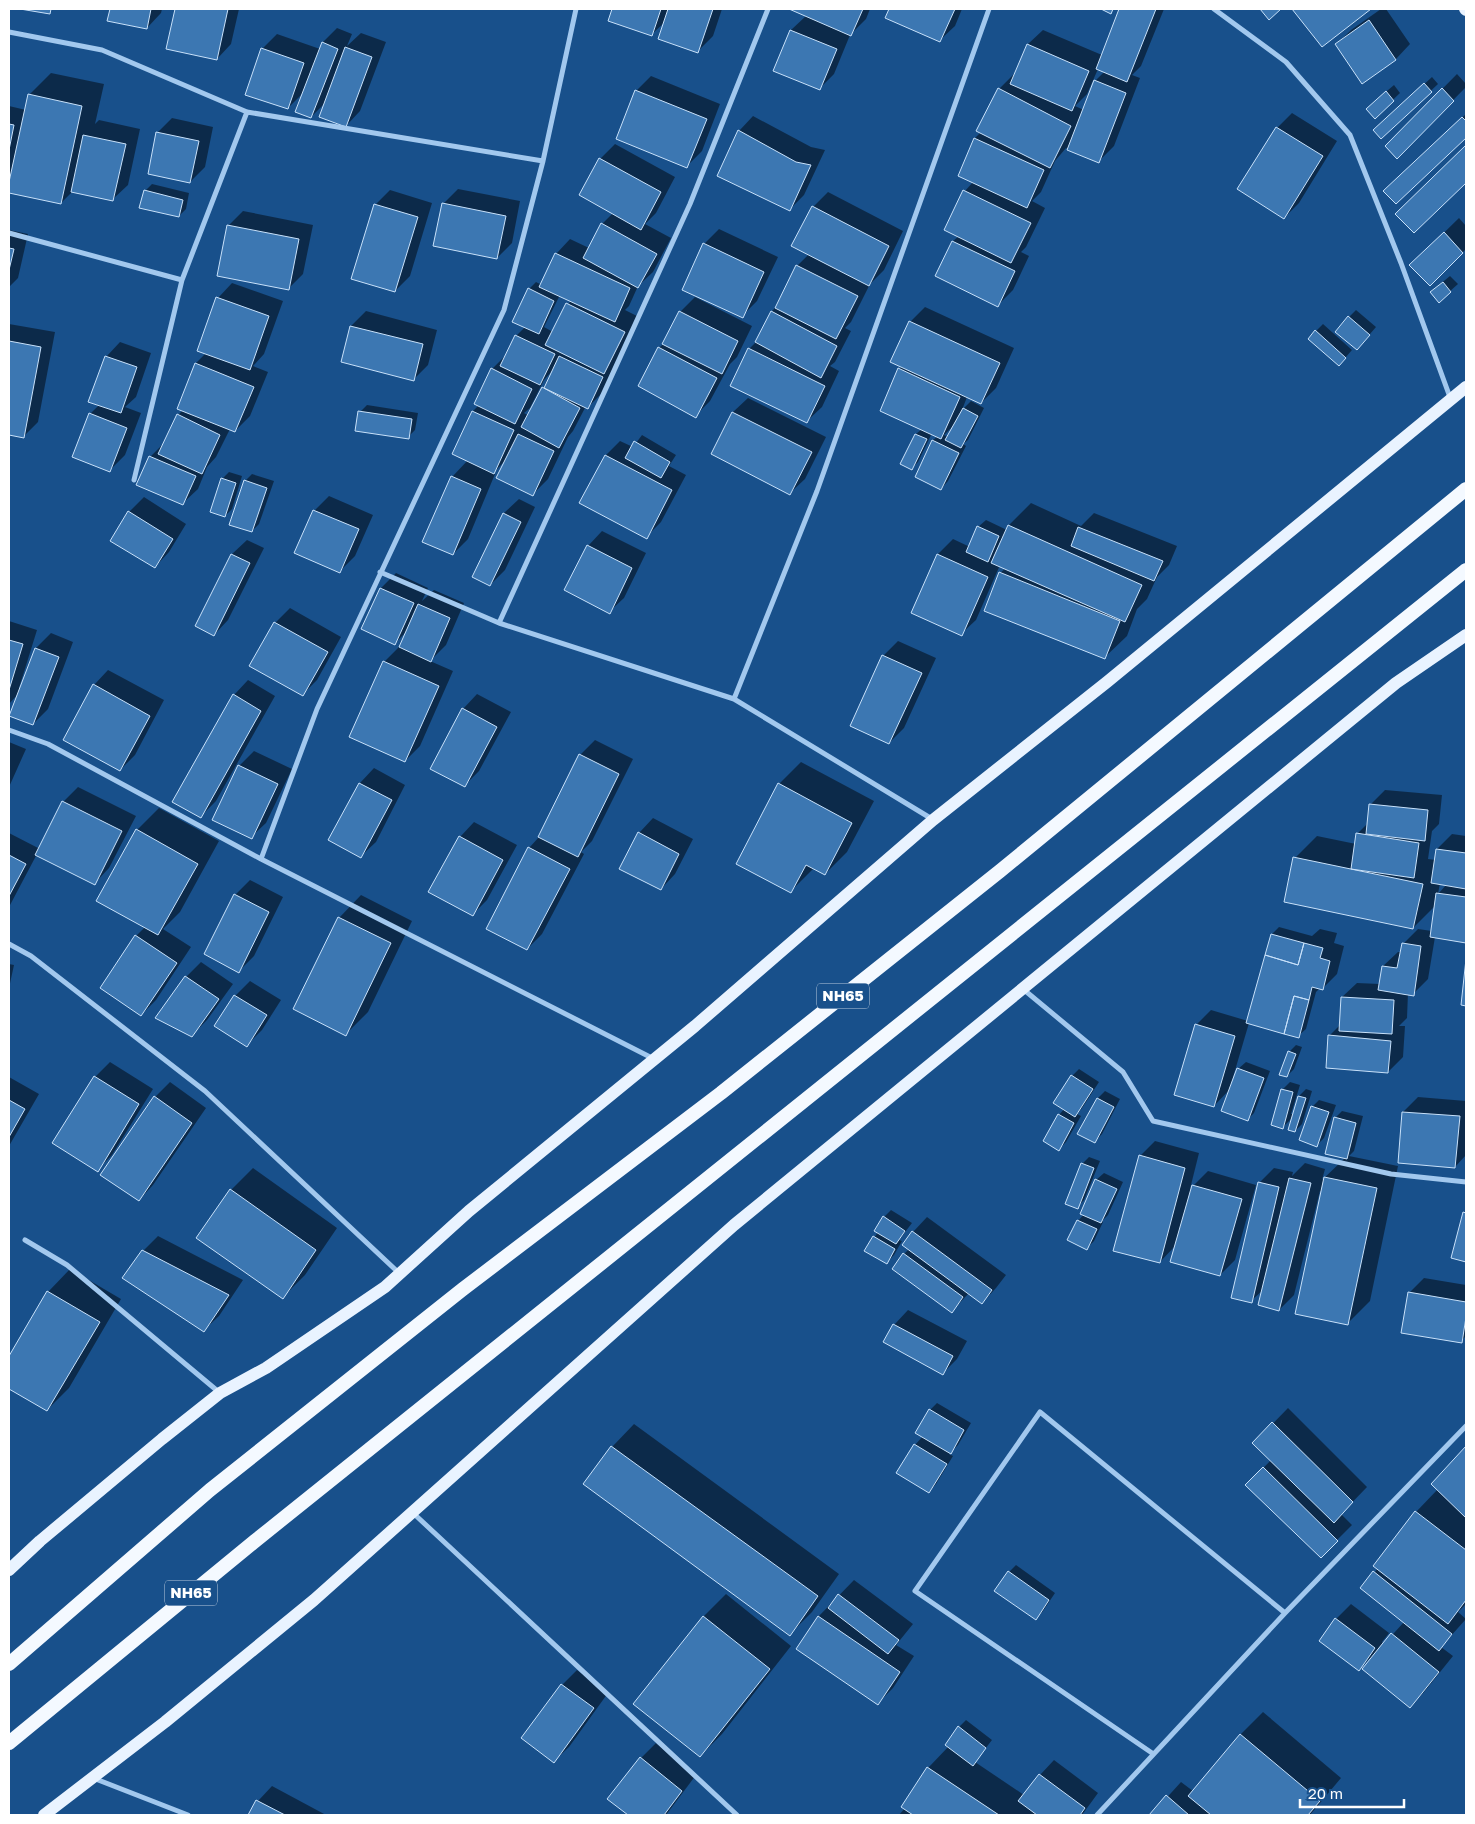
<svg xmlns="http://www.w3.org/2000/svg" width="1475" height="1824" font-family="'Golos Text',sans-serif">
	<rect width="100%" height="100%" fill="#18508b"/>
	<path fill="#0007" fill-rule="evenodd" d="M111 9H162L161 13 147 28 109 20Z
		M176 9H239L231 44 217 59 168 48Z
		M614 9H722L713 36 698 51 665 22 652 34 610 20Z
		M792 9H870L866 19 850 35 834 74 819 89 775 70 791 30 807 15Z
		M891 9H962L955 26 940 40 887 17Z
		M1121 9H1164L1141 66 1132 75 1140 78 1114 146 1099 161 1066 148 1055 161 1041 192 1032 201 1045 208 1026 247 1021 252 1029 256 1013 290 998 305 953 241 959 236 946 229 965 191 973 182 959 175 975 138 981 132 999 89 1014 74 1015 75 1028 44 1043 30 1102 55ZM1098 69 1104 72 1095 81 1084 110 1075 106 1087 94Z
		M1293 9H1369L1322 46Z
		M1381 9H1386L1410 44 1396 59 1363 82 1336 45 1351 30Z
		M337 28 352 34 347 46 361 33 386 42 360 111 346 126 325 103 311 117 303 93 288 108 262 49 277 34 320 49 323 42Z
		M51 73 104 84 95 124 99 120 140 129 128 185 113 199 73 191 61 203 9 192 11 178 9 180V106L26 110 29 95Z
		M1457 74 1466 84V87L1397 157 1386 146Z
		M651 76 720 104 702 151 687 166 636 91Z
		M1432 77 1438 84 1381 138 1382 123Z
		M1394 85 1400 93 1375 117 1374 102Z
		M1292 113 1337 141 1299 203 1284 218 1277 128Z
		M1466 114V136L1396 203 1400 177Z
		M753 116 811 147 825 150 804 195 789 210 739 131Z
		M172 118 213 127 205 167 190 182 157 133Z
		M615 144 675 177 656 213 645 224 671 238 653 272 638 286 629 306 625 310 639 317 619 358 616 361 617 362 603 392 588 407 586 406 573 431 568 437 548 479 533 494 505 461 493 473 495 474 468 539 453 554 452 477 468 460 454 453 473 411 479 405 492 369 507 354 516 336 525 327 529 289 536 282 542 285 556 254 570 239 589 248 602 224 613 213 600 159ZM560 295 571 300 553 332 544 327ZM554 369 548 383 543 388 529 416 524 413 530 408 544 380Z
		M152 184 189 193 186 209 179 216 145 191Z
		M458 189 520 201 512 243 497 258 444 203Z
		M390 190 432 203 410 276 395 291 375 205Z
		M828 192 903 231 884 270 870 284 851 322 845 328 851 331 835 362 830 366 839 371 822 407 807 421 749 349 756 342 772 311 777 306 797 266 809 254 813 207Z
		M243 211 313 225 303 274 288 289 228 226Z
		M1459 218 1466 226V249L1430 285 1411 265Z
		M719 229 778 257 757 301 742 316 704 244Z
		M9 230 28 234 18 278 9 287Z
		M1450 276 1458 284 1439 301V285Z
		M232 283 283 301 264 354 253 366 268 372 250 416 235 431 230 429 216 457 207 467 198 489 183 503 150 457 165 442 178 415 183 410 178 408 196 363 206 353 218 298Z
		M695 297 752 326 737 357 730 364 710 401 695 416 659 348 664 343 680 312Z
		M925 307 1014 348 996 388 981 403 967 397 962 410 971 401 984 408 968 440 963 444 966 446 948 481 941 489 916 477 933 440 938 436 932 433 918 462 911 469 916 434 922 429 899 369 902 366 910 322ZM955 424 948 437 944 435Z
		M1356 310 1376 327 1364 341 1349 317Z
		M366 311 437 330 428 365 414 379 342 361 351 326Z
		M9 324 55 332 38 422 24 436 9 433Z
		M1323 324 1352 350 1339 365 1316 331Z
		M120 342 151 353 136 397 125 407 141 413 125 455 110 470 90 414 99 405 106 357Z
		M748 398 826 437 805 479 790 493 712 454 733 412Z
		M367 405 418 413 415 430 408 437 360 412Z
		M642 435 676 455 669 466 686 475 661 522 646 537 606 455 620 441 633 447Z
		M229 472 242 476 232 509 225 516 222 479Z
		M252 474 274 481 259 524 252 531 245 481Z
		M329 496 373 515 355 556 340 571 314 511Z
		M144 497 186 524 169 552 155 567 129 512Z
		M519 499 535 507 505 570 490 585 474 577 504 513Z
		M1031 503 1081 526 1094 513 1177 546 1169 565 1157 577 1147 599 1137 609 1127 636 1104 658 1000 573 1006 568 1000 565 976 620 961 634 912 612 938 554 953 539 970 547 978 527 986 520 1007 530 1009 525Z
		M602 531 646 553 624 598 609 612 588 546Z
		M247 540 264 548 228 620 214 635 196 626 232 554Z
		M396 573 428 588 422 601 434 590 464 603 446 645 430 661 453 671 420 746 405 761 351 736 384 662 399 647 407 631 395 643 363 628 381 588Z
		M290 608 341 637 317 680 302 695 275 623Z
		M9 621 37 630 19 688 21 689 36 648 51 633 73 642 48 709 33 724 18 694 9 704Z
		M898 641 936 658 904 728 889 743 883 656Z
		M108 670 164 700 135 755 120 770 94 685Z
		M248 680 275 696 216 801 201 816 234 695Z
		M477 694 511 712 479 771 464 786 463 709Z
		M595 740 633 759 592 841 581 852 584 854 542 934 527 949 529 848 539 837 580 755Z
		M9 742 26 749 9 787Z
		M254 751 292 769 266 823 251 837 239 766Z
		M801 762 874 801 847 852 825 874 814 868 791 891 779 784Z
		M374 768 405 785 376 842 361 856 330 839 360 783Z
		M78 787 136 816 109 868 95 883 37 854 9 907V833L40 849 63 802Z
		M1385 790 1442 795 1439 824 1432 831 1428 859 1436 860 1437 849 1452 834 1466 836V941L1435 937 1428 979 1413 994 1408 993 1407 1018 1399 1026H1405L1403 1057 1388 1072 1329 1036 1341 1024 1342 997 1357 983 1380 984 1383 966 1398 952H1401L1403 944 1418 929 1432 931 1436 905 1413 928 1295 858 1317 836 1356 844 1357 834 1368 823 1370 805ZM1440 883 1447 884 1438 894Z
		M159 808 219 841 180 912 163 929 191 947 156 1000 141 1015 101 988 136 936 145 927 137 830Z
		M653 818 693 839 675 874 661 889 639 833Z
		M474 822 517 845 487 900 472 915 460 837Z
		M250 880 283 897 254 956 239 971 235 895Z
		M361 895 412 921 368 1012 346 1034 339 918Z
		M1279 927 1312 936 1320 929 1337 933 1334 943 1344 946 1337 974 1322 989 1320 988 1316 992 1306 1029 1298 1036 1249 1023 1231 1084H1233L1238 1069 1246 1062 1270 1071 1254 1113 1247 1120 1231 1088 1214 1106 1196 1025 1211 1010 1248 1021 1272 934Z
		M201 962 233 984 207 1020 192 1035 186 977Z
		M9 964 14 965 9 988Z
		M250 981 281 1000 262 1030 247 1045 216 1026 235 996Z
		M1296 1045 1302 1047 1294 1069 1287 1076 1289 1052Z
		M110 1062 153 1089 112 1155 97 1170 95 1077Z
		M1079 1069 1099 1082 1082 1108 1077 1114 1081 1116 1066 1142 1059 1149V1115L1065 1108 1072 1076Z
		M9 1077 39 1094 9 1146Z
		M170 1082 206 1108 153 1185 139 1200 102 1174 155 1097Z
		M1290 1082 1300 1085 1291 1114H1294L1299 1096 1306 1089 1312 1091 1302 1124 1295 1131 1293 1117 1282 1128V1090Z
		M1105 1091 1120 1099 1102 1134 1095 1141 1079 1133 1098 1098Z
		M1418 1097 1466 1101V1155L1455 1167 1403 1112Z
		M1319 1100 1336 1105 1324 1138 1317 1145 1312 1107Z
		M1342 1111 1363 1116 1354 1151 1349 1156 1398 1166 1370 1301 1348 1323 1322 1192 1320 1191 1294 1295 1279 1310 1263 1290 1251 1301 1259 1183 1274 1168 1293 1172 1292 1176 1305 1163 1325 1169 1322 1180 1345 1158 1335 1118Z
		M1155 1141 1199 1153 1190 1189 1208 1171 1256 1185 1235 1260 1220 1275 1176 1245 1160 1262 1140 1156Z
		M1089 1157 1100 1161 1084 1200 1077 1207 1082 1164Z
		M253 1168 337 1228 305 1275 283 1297 231 1190Z
		M1104 1173 1123 1182 1108 1215 1102 1221 1103 1222 1094 1241 1087 1248 1069 1240 1078 1221 1084 1214 1096 1180Z
		M891 1210 912 1223 899 1240 902 1241 894 1255 887 1262 866 1250 878 1232 876 1230 884 1217Z
		M1466 1210V1260L1453 1257 1464 1213Z
		M927 1217 1006 1275 996 1288 982 1303 969 1293 952 1311 904 1254 909 1249 913 1232Z
		M158 1236 243 1280 219 1316 204 1330 143 1251Z
		M70 1269 121 1299 69 1388 47 1410 9 1387V1359L48 1292Z
		M1424 1278 1466 1285V1336L1461 1341 1409 1293Z
		M908 1310 967 1341 957 1359 943 1373 894 1325Z
		M937 1403 971 1423 958 1445 949 1454 953 1456 936 1484 929 1492 915 1445 923 1436 930 1410Z
		M1288 1408 1367 1487 1341 1514 1352 1525 1320 1557 1247 1485 1271 1460 1254 1443Z
		M634 1424 839 1574 812 1612 790 1634 585 1484 612 1447Z
		M1466 1448V1604L1458 1612 1466 1619 1441 1647 1453 1656 1424 1692 1410 1706 1370 1658 1359 1669 1336 1619 1351 1604 1389 1633 1382 1642 1384 1644 1404 1622 1362 1588 1378 1568 1416 1512 1438 1489 1433 1484Z
		M1016 1565 1055 1593 1043 1611 1036 1618 1009 1572Z
		M854 1580 913 1624 896 1645 914 1656 893 1688 878 1703 818 1617Z
		M726 1594 791 1646 722 1734 700 1756 635 1704 704 1616Z
		M577 1670 608 1693 569 1747 554 1761 562 1685Z
		M1263 1712 1341 1778 1310 1815H1151L1181 1782 1193 1791 1241 1734Z
		M966 1720 992 1740 975 1762 1024 1795 1040 1775 1054 1760 1098 1793 1082 1815H899L905 1808 928 1768 949 1746 959 1727Z
		M656 1743 696 1775 666 1815H630L609 1799 641 1758Z
		M272 1786 326 1815H249L258 1801Z"/>
	<path fill="#3c77b2" stroke="#c8e1fa" d="M20 9H51L50 14Z
		M110 9H151L147 29 107 21Z
		M175 9H228L217 60 166 49Z
		M612 9H661L652 36 608 21Z
		M668 9H713L698 53 658 39Z
		M789 9H863L851 36Z
		M889 9H955L940 42 885 18Z
		M1101 9H1113L1111 14Z
		M1119 9H1156L1127 82 1096 69Z
		M1260 9H1281L1269 20Z
		M1292 9H1371L1322 47Z
		M1369 20 1396 60 1362 84 1335 44Z
		M790 30 837 49 820 90 773 71Z
		M322 42 338 49 311 118 295 112Z
		M1027 44 1089 71 1072 111 1010 84Z
		M345 47 372 57 346 127 319 117Z
		M261 48 304 63 288 109 245 95Z
		M1094 80 1126 93 1099 163 1067 150Z
		M1424 83 1432 92 1381 139 1373 130Z
		M998 88 1071 126 1050 168 976 131Z
		M1442 88 1454 101 1397 159 1385 146Z
		M635 90 707 119 687 168 616 139Z
		M1386 91 1394 101 1375 119 1366 109Z
		M28 94 82 106 61 204 9 193V182Z
		M1462 117 1466 121V138L1396 204 1383 191Z
		M9 124 14 125 9 150Z
		M1276 127 1323 156 1284 219 1237 189Z
		M738 130 796 162 811 165 790 211 717 176Z
		M156 132 199 141 190 183 148 174Z
		M83 135 126 144 113 201 71 192Z
		M974 138 1044 170 1027 208 958 176Z
		M1466 145V183L1414 233 1395 214Z
		M599 158 661 192 641 230 579 195Z
		M144 190 183 200 179 217 139 208Z
		M963 190 1031 223 1011 263 944 230Z
		M442 203 506 216 497 259 433 246Z
		M374 204 418 217 395 292 351 279Z
		M812 206 889 246 869 286 791 246Z
		M601 223 657 254 638 288 583 258Z
		M227 225 299 239 289 290 217 276Z
		M1444 232 1463 253 1430 286 1409 265Z
		M952 241 1015 271 998 307 935 276Z
		M703 243 764 272 743 318 682 290Z
		M9 248 14 249 9 270Z
		M555 253 630 288 615 322 539 287Z
		M796 265 858 296 836 339 775 308Z
		M1443 282 1451 292 1439 303 1430 292Z
		M528 288 554 301 539 334 512 322Z
		M216 297 269 316 250 370 197 351Z
		M566 303 625 332 604 374 545 345Z
		M679 311 738 341 722 374 662 344Z
		M771 311 837 346 821 378 755 342Z
		M1348 316 1370 335 1357 350 1335 332Z
		M909 321 1000 363 981 404 890 362Z
		M350 326 423 344 414 381 341 362Z
		M1315 330 1346 358 1339 366 1308 339Z
		M515 335 555 354 540 385 500 366Z
		M9 341 41 347 24 438 9 435Z
		M658 347 717 378 696 418 638 386Z
		M748 348 825 386 807 423 730 386Z
		M105 356 137 367 121 413 88 402Z
		M559 356 603 377 588 409 544 388Z
		M195 363 254 387 235 432 177 409Z
		M491 368 532 389 515 424 474 404Z
		M898 368 960 397 941 439 880 411Z
		M542 387 580 408 559 448 521 427Z
		M963 408 978 416 961 448 945 440Z
		M358 411 412 419 409 439 355 431Z
		M472 411 514 430 494 474 452 454Z
		M732 412 812 452 790 495 711 454Z
		M89 413 127 428 110 472 72 457Z
		M177 414 220 435 202 474 158 454Z
		M518 434 554 451 533 496 496 478Z
		M915 434 927 439 912 470 900 464Z
		M932 440 959 453 941 490 915 477Z
		M634 441 670 462 661 478 625 458Z
		M605 455 672 490 647 539 579 503Z
		M149 456 196 476 183 505 136 485Z
		M451 476 481 489 453 555 422 542Z
		M221 478 236 483 225 517 210 512Z
		M244 480 267 488 252 532 229 525Z
		M313 510 359 529 340 573 294 553Z
		M128 511 173 539 155 568 110 541Z
		M503 513 521 522 490 586 472 577Z
		M1008 525 1142 585 1125 622 991 563Z
		M977 526 999 536 988 562 966 552Z
		M1078 527 1163 561 1154 581 1071 546Z
		M587 545 632 568 610 614 564 590Z
		M231 554 250 563 214 636 195 626Z
		M937 554 988 577 962 636 911 613Z
		M999 572 1120 621 1105 659 984 611Z
		M380 588 414 603 395 645 361 629Z
		M418 604 450 618 431 662 399 647Z
		M274 622 328 652 303 696 249 666Z
		M9 640 23 644 9 690Z
		M35 648 59 657 33 725 9 716Z
		M882 655 922 673 889 744 850 726Z
		M383 661 439 686 405 762 349 737Z
		M93 684 150 716 120 771 63 740Z
		M233 694 261 711 201 818 172 802Z
		M462 708 497 727 465 787 430 769Z
		M579 754 619 774 578 857 538 837Z
		M238 765 278 784 252 839 212 820Z
		M359 783 392 800 361 858 328 840Z
		M778 783 852 823 825 875 806 865 791 893 736 864Z
		M62 801 122 831 95 885 35 855Z
		M1369 804 1428 810 1425 841 1366 834Z
		M136 829 198 864 158 935 96 901Z
		M638 832 679 854 661 890 619 869Z
		M1356 833 1419 843 1414 878 1351 869Z
		M459 836 503 860 473 916 428 892Z
		M528 847 570 869 527 950 486 929Z
		M1436 849 1466 853V889L1431 883Z
		M9 855 26 864 9 896Z
		M1293 857 1423 884 1413 929 1284 902Z
		M1436 893 1466 897V943L1430 937Z
		M234 894 269 912 239 973 204 954Z
		M338 917 391 943 346 1036 293 1009Z
		M1271 934 1304 943 1298 965 1265 955Z
		M135 935 177 963 141 1016 100 988Z
		M1304 943 1323 948 1320 958 1330 961 1323 990 1312 987 1309 1000 1294 996 1284 1034 1246 1023 1265 955 1298 965Z
		M1402 943 1421 946 1414 996 1378 990 1382 966 1397 968Z
		M1466 959V1006L1461 1005Z
		M185 976 219 999 192 1037 155 1018Z
		M234 995 267 1015 247 1047 214 1026Z
		M1294 996 1309 1000 1299 1038 1284 1034Z
		M1341 997 1394 1000 1392 1034 1339 1031Z
		M1195 1024 1235 1036 1214 1107 1174 1095Z
		M1328 1035 1391 1041 1388 1073 1326 1068Z
		M1288 1051 1296 1054 1287 1077 1279 1075Z
		M1237 1068 1264 1078 1248 1121 1221 1111Z
		M1071 1075 1093 1089 1075 1117 1053 1103Z
		M94 1076 139 1104 98 1172 52 1143Z
		M1281 1089 1293 1092 1283 1129 1271 1125Z
		M154 1096 192 1123 139 1201 100 1175Z
		M1298 1096 1306 1098 1295 1132 1288 1130Z
		M1097 1098 1114 1107 1095 1143 1077 1134Z
		M9 1100 25 1109 9 1137Z
		M1311 1106 1329 1112 1317 1147 1299 1140Z
		M1402 1112 1460 1116 1455 1168 1398 1163Z
		M1058 1114 1074 1123 1059 1151 1043 1141Z
		M1334 1117 1356 1123 1347 1159 1325 1154Z
		M1139 1155 1185 1168 1160 1263 1113 1251Z
		M1081 1163 1094 1168 1078 1209 1065 1204Z
		M1324 1177 1377 1188 1348 1325 1295 1314Z
		M1289 1178 1311 1183 1279 1311 1258 1305Z
		M1095 1179 1117 1189 1101 1223 1080 1214Z
		M1258 1182 1279 1187 1252 1303 1231 1298Z
		M1192 1185 1242 1199 1220 1276 1170 1262Z
		M230 1189 316 1250 283 1299 196 1238Z
		M1463 1212 1466 1213V1262L1451 1258Z
		M883 1216 905 1231 896 1244 874 1231Z
		M1077 1220 1097 1229 1087 1250 1067 1240Z
		M912 1231 992 1290 982 1304 902 1245Z
		M873 1236 895 1249 887 1264 864 1251Z
		M142 1250 229 1295 204 1332 122 1278Z
		M903 1253 963 1297 952 1313 892 1269Z
		M47 1291 100 1322 47 1411 9 1389V1356Z
		M1408 1292 1466 1302V1317L1462 1343 1401 1333Z
		M893 1324 953 1356 943 1375 883 1342Z
		M929 1409 964 1430 951 1454 915 1433Z
		M1272 1422 1353 1502 1334 1523 1252 1443Z
		M914 1444 947 1464 929 1493 896 1473Z
		M611 1446 818 1596 790 1636 583 1484Z
		M1466 1446V1518L1431 1484Z
		M1263 1467 1338 1541 1321 1558 1245 1485Z
		M1415 1511 1466 1550V1600L1448 1624 1373 1566Z
		M1008 1571 1049 1600 1036 1620 994 1591Z
		M1373 1571 1452 1634 1439 1651 1360 1588Z
		M838 1594 899 1640 888 1654 828 1608Z
		M703 1616 770 1669 700 1757 633 1704Z
		M818 1616 900 1672 878 1705 796 1649Z
		M1335 1618 1375 1648 1359 1671 1319 1641Z
		M1391 1633 1439 1672 1410 1708 1362 1669Z
		M561 1684 594 1708 554 1763 521 1738Z
		M958 1726 986 1748 973 1766 945 1745Z
		M1240 1734 1320 1801 1308 1815H1211L1188 1796Z
		M640 1757 682 1791 664 1815H628L607 1799Z
		M927 1767 999 1815H913L901 1807Z
		M1039 1774 1085 1808 1080 1815H1037L1018 1801Z
		M1166 1795 1189 1815H1149Z
		M256 1800 285 1815H248Z"/>
	<g fill="none" stroke-linecap="round" stroke-linejoin="round">
		<path stroke="#a2c8ee" stroke-width="5" d="M576 9 543 161 504 310 317 709 261 859 654 1059
			M1214 9 1286 62 1350 135 1401 263 1451 400
			M9 32 102 50 247 112 543 161
			M9 233 182 280
			M134 480 182 280 247 112
			M380 572 499 623 734 699
			M499 623 690 204 768 9
			M9 730 48 744 261 859
			M932 819 734 699 817 491 989 9
			M9 944 31 956 205 1091 399 1273
			M1023 989 1123 1072 1153 1121 1391 1174 1466 1182
			M25 1240 67 1265 220 1393
			M412 1512 737 1815
			M1152 1753 915 1591 1040 1412 1285 1613
			M93 1778 188 1815
			M1097 1815 1285 1613 1466 1426"/>
		<path stroke="#e9f3ff" stroke-width="12" d="M1465 9 1466 10
			M9 1570 40 1541 162 1439 220 1393 266 1368 385 1287 469 1211 695 1026 933 820 1107 682 1466 387
			M44 1815 165 1722 314 1600 734 1225 1396 683 1466 635"/>
		<path stroke="#f4f9ff" stroke-width="14" d="M9 1664 210 1490 463 1289 721 1093 1000 871 1466 489
			M9 1743 255 1541 1466 570"/>
	</g>
	<g text-anchor="middle" stroke-width="4" stroke-linejoin="round" paint-order="stroke">
		<g fill="#18508b" stroke="#bacadc" stroke-width="1">
			<rect x="817" y="983.5" width="52" height="25" rx="4"/>
			<rect x="165" y="1580.5" width="52" height="25" rx="4"/>
		</g>
		<g font-size="15" font-weight="bold" fill="#fff">
			<text x="843" y="1001">NH65</text>
			<text x="191" y="1598">NH65</text>
		</g>
	</g>
	<rect width="1475" height="1824" fill="none" stroke="#ffffff" stroke-width="20"/>
	<path d="M1300 1799v8h104v-8" fill="none" stroke="#ffffff" stroke-width="2.5"/>
	<text x="1308" y="1799" font-size="15" fill="#ffffff" stroke="#18508b" stroke-width="4" paint-order="stroke">20 m</text>
</svg>
